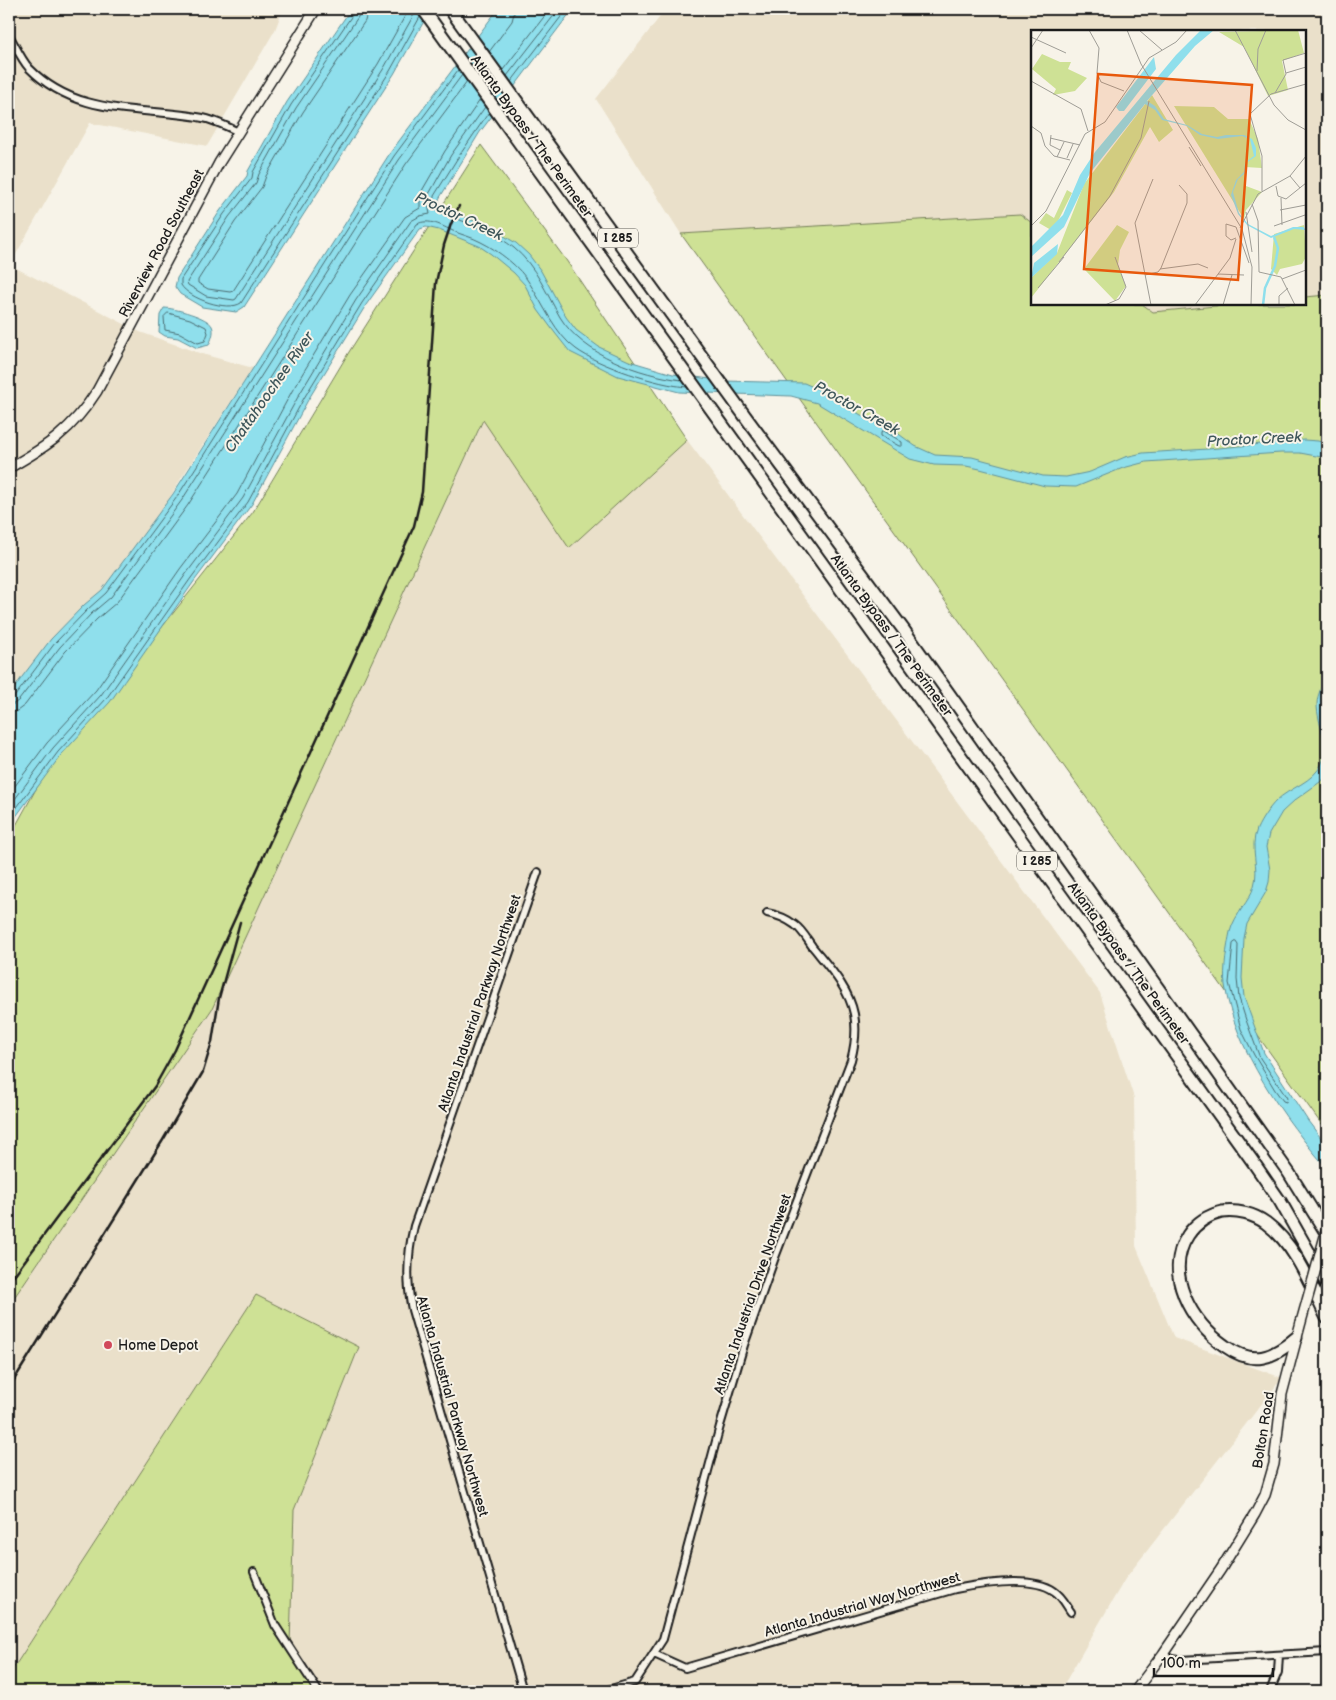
<svg xmlns="http://www.w3.org/2000/svg" width="1336" height="1700" font-family="'Balsamiq Sans',sans-serif">
	<rect width="100%" height="100%" fill="#f7f3e8"/>
	<filter id="ink" filterUnits="userSpaceOnUse"><feTurbulence type="fractalNoise" baseFrequency=".02" numOctaves="2"/><feDisplacementMap in="SourceGraphic" scale="10" xChannelSelector="R" yChannelSelector="G"/><feConvolveMatrix kernelMatrix="1 2 1 2 8 2 1 2 1" color-interpolation-filters="sRGB"/></filter>
	<g filter="url(#ink)">
		<path fill="#eae0ca" d="M9 9H283L275 30 207 146 90 123 10 265 140 332 202 354 253 368 182 477 135 557 9 708Z
			M666 9H1327V295L1305 297V31H1032V223L1020 214 681 234 596 99Z
			M1142 304H1236L1153 312Z
			M484 419 569 547 687 440 1100 993 1134 1098 1136 1246 1174 1338 1282 1378 1125 1579 1060 1691H314L290 1645 294 1510 359 1347 256 1296 9 1675V1305L212 1009Z"/>
		<path fill="#cee195" stroke="#757e58" d="M481 145 566 260 687 440 569 548 483 420 212 1009 9 1305V838L47 769 129 669 253 512 349 352Z
			M1020 214 1032 223V304H1142L1153 312 1236 304H1305V297L1327 295V1132L681 234Z
			M256 1295 359 1347 294 1510 290 1645 314 1691H9V1675Z"/>
		<path fill="#8fdfec" stroke="#619199" d="M351 9H431L394 74 244 307 236 312 202 307 180 294 175 287 177 278 220 211 247 176 248 171 287 102Z
			M498 9H573L480 132 439 199V205L450 211 489 227 516 243 529 255 541 271 566 317 576 330 599 347 629 361 673 374 725 381 804 383 825 392 861 415 896 432 915 446 935 455 972 457 1043 476 1066 477 1090 472 1125 457 1143 453 1208 449 1304 440 1318 441 1327 444V458L1300 453H1281L1146 462 1123 468 1076 487 1045 486 980 469 966 466 934 465 910 459 817 403 791 396 679 392 618 376 570 352 555 333 538 310 525 285 514 273 491 254 479 246 439 230 426 227 420 229 366 305 308 400 252 504 195 580 110 702 61 755 9 826V696L22 677 51 639 84 605 102 590 173 494 390 153Z
			M164 308C174 308 208 317 212 326 215 332 211 340 209 345L197 348 178 338 165 336 159 332 160 315Z
			M1327 675V777L1295 800 1282 812 1269 834 1266 847 1270 870 1269 882 1266 892 1247 924 1244 938 1242 978 1244 997 1264 1053 1308 1121 1327 1146V1168C1285 1121 1234 1048 1225 985 1223 971 1227 946 1230 932 1234 915 1250 901 1254 886 1260 867 1249 848 1257 829 1261 820 1269 808 1276 801 1290 787 1313 783 1322 763 1330 744 1317 724 1317 704 1317 695 1323 683 1327 675Z"/>
		<g fill="none" stroke-linecap="round" stroke-linejoin="round">
			<path stroke="#4a6a6f" stroke-width="1" d="M354 9 353 14 291 105 253 172 252 178 224 214 181 279V285C189 299 228 312 241 303L390 71 420 17
				M361 9 358 17 296 108 259 174 256 183 229 217 187 282 188 285 206 296 234 300 236 299 384 68 416 11
				M368 9 365 21 303 112 266 176 262 187 235 222 198 280V283L208 289 230 292 233 291 378 64 409 9
				M489 52 512 21 515 9
				M503 70 550 9
				M507 76 559 9
				M511 82 567 9
				M489 112 457 159 434 196V205L436 209C442 214 451 217 460 220 478 227 498 235 514 248 536 266 546 293 560 317 583 355 640 375 682 380
				M168 313 190 319 206 327 208 333 205 341 198 343 180 333 165 330 164 317Z
				M884 431 902 442V446H899L881 436V432Z
				M9 698 15 696 55 643 88 609 106 593 177 497 394 156 458 70
				M9 704H14L19 700 60 647 92 613 111 597 182 500 399 160 462 75
				M9 712 17 711 25 705 65 652 97 619 117 602 188 505 406 164 467 82
				M9 794 47 743 96 690 180 569 237 494 292 391 350 295 405 217 420 208V196L423 189 445 151 480 100
				M9 807 53 748 101 695 186 574 243 498 299 395 356 300 411 221 420 216 430 214 428 205 429 194 451 155 485 107
				M9 818 58 752 106 699 191 578 248 502 304 398 362 303 417 224C429 218 442 226 453 231 462 235 472 237 481 242 499 251 520 267 530 284 543 304 556 335 576 349 599 366 658 385 687 387
				M1236 942 1238 945 1237 979 1239 998 1246 1020 1260 1058 1287 1098 1286 1102 1283 1101 1275 1090 1254 1055 1241 1029 1229 983 1233 944Z"/>
			<defs>
				<path id="street" d="M9 35C15 45 21 59 29 68 78 118 141 106 203 118 215 120 227 127 239 132
					M254 1572 275 1625 318 1691
					M654 1654 685 1668 955 1589C980 1584 1032 1575 1054 1591 1062 1596 1066 1605 1071 1612
					M1163 1654 1171 1659 1180 1660 1327 1652
					M523 1691 412 1310C406 1281 407 1255 414 1226L538 872
					M604 1691 635 1682 663 1639 720 1426 744 1345 774 1260 851 1060C855 1045 857 1030 854 1014 849 988 828 966 812 946 807 939 802 930 795 925 786 918 778 915 767 913
					M1270 1691 1278 1672 1279 1655"/>
				<path id="secondary" d="M9 468C48 446 72 430 97 391L219 163 316 9
					M1135 1691 1163 1654 1221 1569 1255 1514 1265 1495 1274 1464 1282 1394 1301 1322"/>
				<path id="highway" d="M423 9 1251 1159 1280 1201 1327 1284
					M450 9 750 423 903 629 1289 1173 1327 1234
					M1296 1338C1272 1359 1253 1366 1225 1346 1191 1323 1163 1273 1188 1235 1196 1223 1209 1215 1222 1212 1237 1210 1254 1214 1266 1223 1296 1245 1311 1286 1327 1318"/>
			</defs>
			<use href="#street" stroke="#1c1c1c" stroke-width="10"/>
			<use href="#secondary" stroke="#1c1c1c" stroke-width="12"/>
			<use href="#highway" stroke="#1c1c1c" stroke-width="15"/>
			<use href="#street" stroke="#f7f3e8" stroke-width="6"/>
			<use href="#secondary" stroke="#f7f3e8" stroke-width="9"/>
			<use href="#highway" stroke="#f7f3e8" stroke-width="11"/>
			<path stroke="#1c1c1c" stroke-width="2.5" d="M9 1282 155 1086 175 1050 414 526 422 492 436 283 444 245 451 224 459 206
				M9 1388 163 1140 203 1072 212 1042 219 998 240 922"/>
			<defs>
				<path id="secondary-bridge" d="M1301 1322 1327 1229"/>
			</defs>
			<use href="#secondary-bridge" stroke="#1c1c1c" stroke-width="12" stroke-linecap="butt"/>
			<use href="#secondary-bridge" stroke="#f7f3e8" stroke-width="9"/>
		</g>
	</g>
	<circle fill="#d1495b" stroke="#f7f3e8" stroke-width="2" cx="108" cy="1345" r="5"/>
	<g text-anchor="middle" stroke-width="4" stroke-linejoin="round" paint-order="stroke">
		<g fill="#f7f3e8" stroke="#5e5c59" stroke-width="1">
			<rect x="598" y="228.5" width="40" height="19" rx="4"/>
			<rect x="1017" y="851.5" width="40" height="19" rx="4"/>
		</g>
		<g font-size="12" font-weight="bold" fill="#1c1c1c">
			<text x="618" y="242">I 285</text>
			<text x="1037" y="865">I 285</text>
		</g>
		<g font-size="14" fill="#1c1c1c" stroke="#f7f3e8">
			<text transform="translate(532 136) rotate(54)" y="5">Atlanta Bypass / The Perimeter</text>
			<text transform="translate(161 243) rotate(-62)" y="5">Riverview Road Southeast</text>
			<text transform="translate(892 635) rotate(54)" y="5">Atlanta Bypass / The Perimeter</text>
			<text transform="translate(1129 963) rotate(54)" y="5">Atlanta Bypass / The Perimeter</text>
			<text transform="translate(479 1003) rotate(-71)" y="5">Atlanta Industrial Parkway Northwest</text>
			<text transform="translate(752 1294) rotate(-71)" y="5">Atlanta Industrial Drive Northwest</text>
			<text transform="translate(453 1406) rotate(74)" y="5">Atlanta Industrial Parkway Northwest</text>
			<text transform="translate(1263 1430) rotate(-81)" y="5">Bolton Road</text>
			<text transform="translate(862 1604) rotate(-16)" y="5">Atlanta Industrial Way Northwest</text>
		</g>
		<g font-size="14" fill="#1c1c1c" stroke="#f7f3e8" text-anchor="start">
			<text x="118" y="1350">Home Depot</text>
		</g>
		<g font-size="15" font-style="italic" fill="#3e565a" stroke="#f7f3e8">
			<text transform="translate(459 216) rotate(25)" y="5">Proctor Creek</text>
			<text transform="translate(269 392) rotate(-55)" y="5">Chattahoochee River</text>
			<text transform="translate(857 408) rotate(29)" y="5">Proctor Creek</text>
			<text transform="translate(1254 439) rotate(-3)" y="5">Proctor Creek</text>
		</g>
	</g>
	<g transform="translate(1031 30)">
		<rect width="275" height="275" fill="#f7f3e8"/>
		<path d="M267 0 273 23 251 31 257 60 237 66 213 17 188 2ZM11 24 29 32H40L37 39 56 48 44 61 22 65 25 59 1 39ZM121 65 142 100 128 112 119 97 83 162 0 268V248L26 223 53 154ZM143 76 183 77 197 89H218L227 109 231 138 214 137 215 156 231 162 215 180 213 189ZM36 160 41 163 26 193 20 200 8 193 15 183 23 188ZM86 195 98 202 89 220 87 235 95 256 84 271 53 239ZM273 195 275 227 271 234 249 239 246 245 240 239 243 204Z" fill="#cee195"/>
		<path d="M170 0H183L164 16 116 71 124 76 133 89 156 95 171 104 186 107 195 105H213L221 109 225 118V126L215 133 214 143 207 149 202 162 208 183 217 194 240 206 262 197H272L275 200 263 199 240 208 216 195 207 184 200 165 205 150 213 142 214 133 223 126 219 109 211 106 187 109 169 105 156 96 131 90 124 80 114 74 59 143 33 197 0 227V217L32 185 49 145 64 122 145 25ZM123 27 125 39 93 81H88L85 77ZM27 214 26 224 0 248 3 233Z" fill="#8fdfec"/>
		<path fill="none" stroke="#8fdfec" stroke-width="2.5" d="M232 275 234 258 244 236 247 218 243 207"/>
		<path fill="none" stroke="#9f9d96" stroke-width="1" d="M58 0 68 18 66 43 70 52 93 61M96 0 110 34 211 199 221 237 220 275M108 0 131 20M204 0 243 75 257 90 275 100M0 7 35 23M0 18 12 0M226 41 227 19 235 0M255 43 275 37M0 51 50 79 57 101M244 63 255 44 252 30 275 23M0 96 10 103 14 116 23 126 39 130M20 105 19 115 29 120M19 108 49 115M158 117 170 136M26 127 33 112M36 128 42 114M259 146 269 158M245 156 247 166 255 169 275 153M231 161V126L219 84 240 64 275 54M250 168 251 195M221 174 227 191 228 242 250 247 264 275M249 180 275 175M215 182 221 222M0 196 15 181 54 104 74 92 118 28 145 12 156 0M243 196 274 185M209 198 227 164 259 146 275 126M205 208 200 210 195 206V194L205 197 218 233M28 232 79 166 110 108 118 71M129 239 167 234 177 238M187 244 213 245M114 245 127 242 130 238 156 173V164L148 155M251 249 275 240M7 258 33 227M74 275 88 269 95 257 84 227M120 275 104 193 122 149M164 275 199 228 205 209M192 275 201 245M248 275V266L257 258"/>
		<path fill="#e8590c" fill-opacity="0.15" stroke="#e8590c" stroke-width="2.5" d="M67 44 221 55 207 250 53 239Z"/>
		<rect width="275" height="275" fill="none" stroke="#1c1c1c" stroke-width="2.5"/>
	</g>
	<rect width="1336" height="1700" fill="none" stroke="#f7f3e8" stroke-width="30"/>
	<rect x="15" y="15" width="1306" height="1670" fill="none" stroke="#1c1c1c" stroke-width="2" filter="url(#ink)"/>
	<path d="M1154 1668v8h119v-8" fill="none" stroke="#1c1c1c" stroke-width="2.5"/>
	<text x="1161" y="1668" font-size="15" fill="#1c1c1c" stroke="#f7f3e8" stroke-width="4" paint-order="stroke">100 m</text>
</svg>
